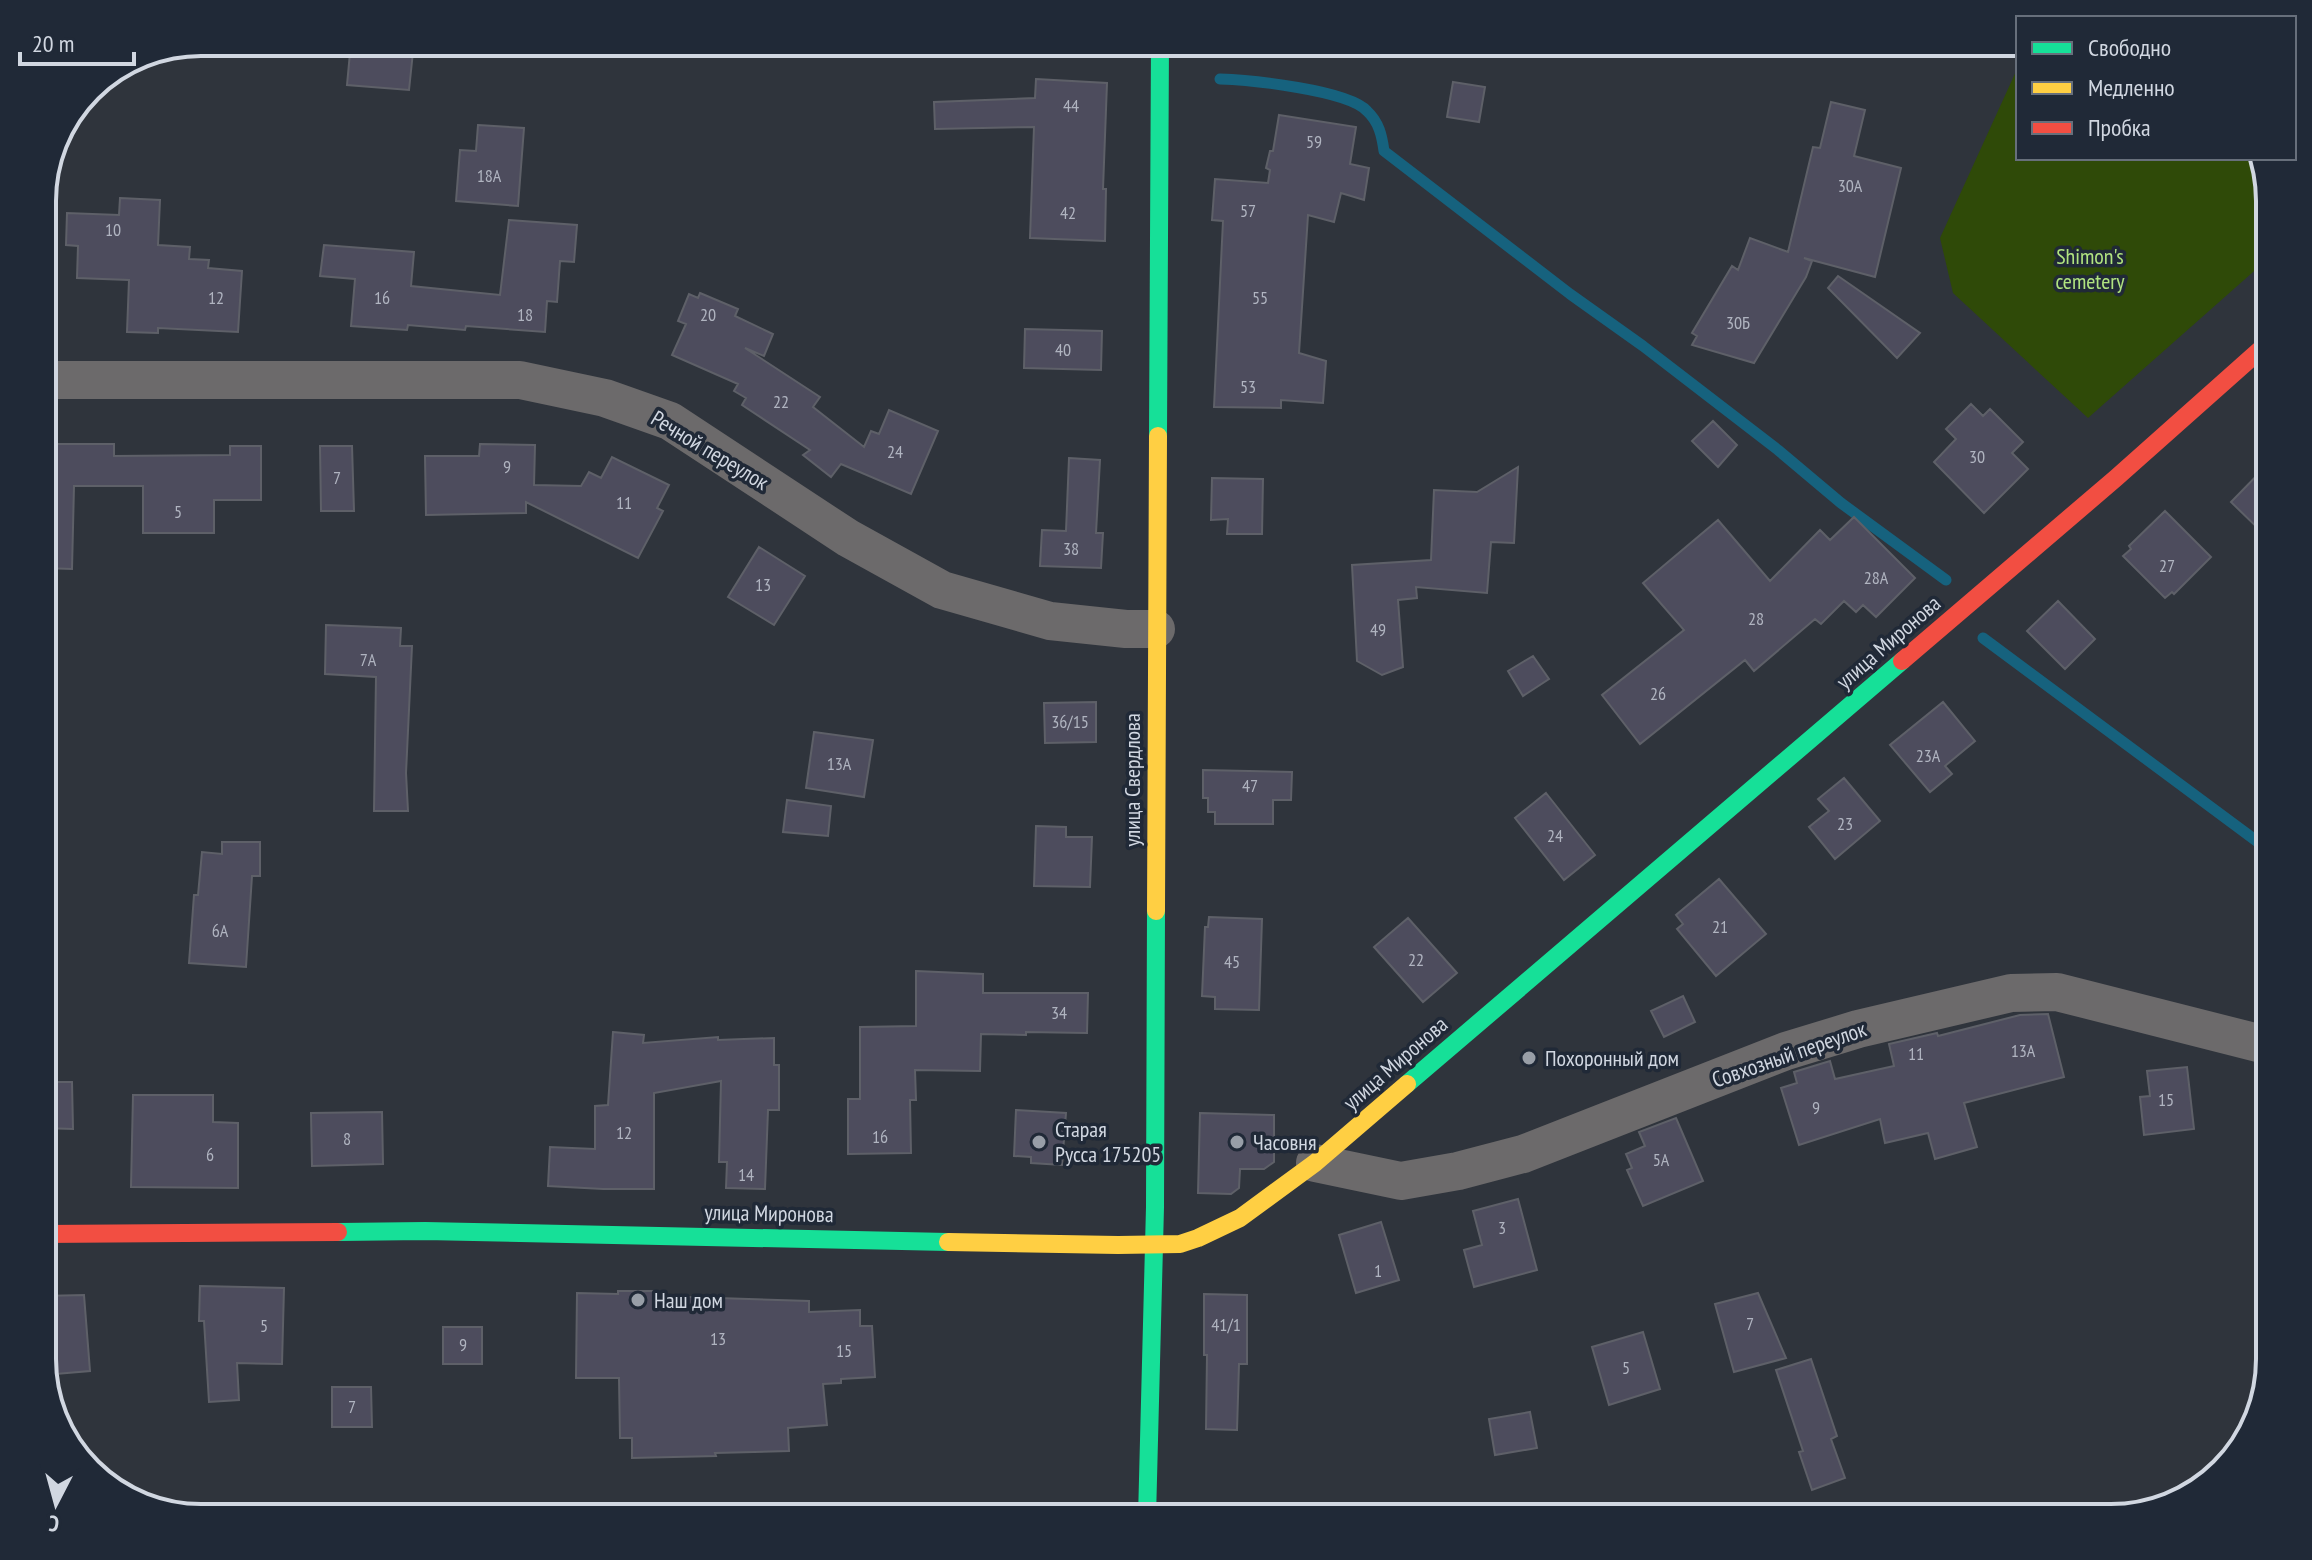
<svg xmlns="http://www.w3.org/2000/svg" width="2312" height="1560" font-family="'PT Sans Narrow',sans-serif">
	<rect width="100%" height="100%" fill="#2f343c"/>
	<path fill="#2f4a08" d="M2018 67V158H2260L2270 200V257L2088 418 1953 293 1940 238Z"/>
	<g fill="none" stroke-linecap="round" stroke-linejoin="round">
		<path stroke="#16627e" stroke-width="11" d="M1220 79C1250 80 1348 90 1367 111 1379 122 1382 136 1384 151L1570 294 1643 346 1778 450 1841 503 1946 580
			M1983 638 2270 851"/>
	</g>
	<path fill="#4d4c5d" stroke="#5e6068" stroke-width="2" d="M351 42H414L409 90 347 85Z
		M1036 79 1107 83 1103 189H1106L1105 241 1030 238 1034 127 935 129 934 102 1035 98Z
		M1453 82 1485 87 1479 122 1447 117Z
		M1831 102 1865 110 1854 156 1901 168 1875 277 1804 258 1812 261 1806 277 1754 363 1692 345 1697 336 1692 333 1732 266 1738 270 1750 238 1788 252 1813 147 1820 148Z
		M1279 115 1356 127 1350 164 1369 168 1364 200 1341 193 1334 222 1308 215 1299 353 1326 361 1323 403 1281 400V408L1214 407 1223 221 1212 220 1215 179 1268 183 1270 170 1266 168 1270 151H1273Z
		M478 125 524 128 518 206 456 201 460 150 476 151Z
		M120 198 160 200 158 245 190 247 189 259 209 260 208 268 242 271 238 332 158 328V333L127 332 129 280 77 278 78 246 66 245 67 213 119 215Z
		M509 220 577 225 574 262 560 261 557 302 547 301 545 332 466 326 465 330 408 325 407 330 351 326 355 279 320 276 324 245 414 252 411 286 500 295Z
		M1838 276 1920 333 1897 358 1828 288Z
		M700 293 738 309 735 316 773 334 764 356 745 348 820 397 813 407 864 447 871 431 879 434 889 410 938 431 911 494 841 464 831 477 803 455 810 450 742 405 746 398 734 391 738 384 672 355 686 324 678 321 689 294 698 298Z
		M1025 329 1102 331 1101 370 1024 368Z
		M1971 404 1983 416 1990 409 2023 442 2012 453 2028 469 1984 513 1934 462 1956 439 1946 429Z
		M1713 421 1737 445 1718 467 1692 441Z
		M42 444H114V456L230 455V446H261V500H214V533H143V486H74L72 569 42 568Z
		M480 444 535 445 534 485 581 486 589 472 601 478 612 457 669 485 657 508 663 511 638 558 526 502V513L426 515 425 456H479Z
		M320 446H352L354 511H321Z
		M1069 458 1100 460 1096 533H1103L1101 568 1040 566 1042 530 1066 531Z
		M2270 462V540L2231 502Z
		M1518 467 1514 543 1491 542 1487 593 1416 587 1417 598 1398 600 1403 667 1382 675 1357 661 1352 565 1431 560 1434 490 1477 492Z
		M1212 478 1263 479 1262 534H1227L1228 519 1211 520Z
		M2165 511 2211 557 2174 594 2172 592 2165 598 2123 556 2131 549 2129 546Z
		M1854 517 1915 578 1876 617 1863 605 1856 612 1844 601 1821 624 1815 619 1754 671 1745 660 1640 744 1602 695 1684 630 1643 583 1718 520 1770 581 1820 530 1830 540Z
		M759 547 805 576 774 625 728 597Z
		M2058 601 2095 639 2065 669 2027 631Z
		M326 625 401 628 400 646H412L406 773 408 811H374L376 677 325 674Z
		M1533 656 1549 679 1523 696 1508 671Z
		M1096 702V742L1045 743 1044 703Z
		M1943 702 1975 741 1945 766 1952 774 1930 792 1890 745Z
		M814 732 873 740 864 797 806 788Z
		M1203 770 1292 772 1291 800H1273V824H1215V812H1208V798H1203Z
		M1844 778 1880 821 1835 859 1809 827 1829 811 1818 799Z
		M1546 793 1595 855 1564 880 1515 818Z
		M787 800 831 806 828 836 783 832Z
		M1036 826 1066 827V837H1092L1090 887 1034 886Z
		M222 842H260V876H252L246 967 189 963 194 895H198L202 852 222 854Z
		M1719 879 1766 934 1716 976 1677 929 1683 924 1676 915Z
		M1209 917 1262 919 1259 1010 1215 1009V997L1202 996 1205 927H1208Z
		M1408 918 1457 973 1423 1002 1374 947Z
		M916 971 983 974V993H1088L1087 1033 1026 1032V1035L981 1034 980 1071 915 1070 916 1100H910L911 1153 848 1154V1099H860V1027L916 1026Z
		M1683 996 1695 1022 1664 1037 1651 1011Z
		M2048 1014 2064 1077 1964 1103 1977 1147 1935 1159 1928 1133 1885 1143 1880 1119 1799 1145 1781 1088 1797 1083 1794 1072 1830 1061 1835 1079 1894 1066 1889 1044 1937 1033 1938 1036 2020 1015Z
		M613 1032 644 1035 643 1043 718 1037V1040L774 1038V1065H779V1110H768L765 1189 726 1188 727 1162H719L721 1081 654 1093V1189H603L548 1186 550 1147 595 1149V1106L608 1105Z
		M2187 1067 2194 1129 2144 1135 2140 1097 2150 1096 2147 1071Z
		M42 1082H72L73 1129 42 1128Z
		M133 1095H213V1122L238 1123V1188L131 1187Z
		M1016 1110 1066 1113 1062 1165 1031 1163V1157L1014 1156Z
		M382 1112 383 1164 312 1166 311 1113Z
		M1200 1113 1274 1115V1162L1264 1169H1240L1239 1188 1231 1194 1198 1193Z
		M1676 1118 1703 1181 1643 1206 1627 1170 1632 1168 1626 1154 1645 1146 1639 1132Z
		M1518 1199 1537 1270 1474 1287 1464 1250 1482 1245 1473 1211Z
		M1381 1222 1399 1280 1356 1293 1339 1235Z
		M200 1286 284 1288 282 1364 237 1363 239 1400 209 1402 204 1321H199Z
		M618 1291H656V1296L809 1301V1312L860 1310V1326H872L875 1377 841 1379V1383L823 1384 827 1425 788 1428 789 1451 715 1453 716 1456 632 1458V1438H620L619 1378H576L577 1293 618 1294Z
		M1758 1293 1786 1358 1734 1372 1715 1304Z
		M1204 1294 1247 1295V1364H1239L1237 1430 1206 1429 1207 1355H1204Z
		M84 1295 90 1371 44 1375 42 1369V1296Z
		M443 1327H482V1364H443Z
		M1643 1332 1660 1389 1609 1405 1592 1347Z
		M1811 1359 1837 1436 1831 1439 1845 1478 1812 1490 1799 1452 1803 1451 1776 1370Z
		M332 1387H371L372 1427H332Z
		M1530 1412 1537 1448 1495 1455 1489 1419Z"/>
	<g fill="none" stroke-linecap="round" stroke-linejoin="round">
		<path stroke="#6c6a6b" stroke-width="38" d="M42 380H520L605 398 670 421 848 538 942 590 1050 621 1126 629H1156
			M1315 1163 1401 1181 1458 1171 1523 1154 1786 1051 1858 1029 2011 993 2057 992 2270 1046"/>
		<path stroke="#16e098" stroke-width="18" d="M1158 436 1160 42
			M1407 1084 1902 661
			M338 1232 425 1231 948 1242
			M1147 1518 1155 1207 1156 911"/>
		<path stroke="#ffcf43" stroke-width="18" d="M1156 911 1158 436
			M948 1242 1118 1245 1180 1244 1198 1238 1240 1218 1315 1163 1407 1084"/>
		<path stroke="#f24e42" stroke-width="18" d="M1902 661 2116 478 2270 341
			M42 1234 338 1232"/>
	</g>
	<g fill="#989ea7" stroke="#202937" stroke-width="3">
		<circle cx="1529" cy="1058" r="8"/>
		<circle cx="1039" cy="1142" r="8"/>
		<circle cx="1237" cy="1142" r="8"/>
		<circle cx="638" cy="1300" r="8"/>
	</g>
	<g text-anchor="middle" stroke-width="7" stroke-linejoin="round" paint-order="stroke">
		<g font-size="18" fill="#b0b4c0">
			<text x="1071" y="112">44</text>
			<text x="1314" y="148">59</text>
			<text x="489" y="182">18А</text>
			<text x="1850" y="192">30А</text>
			<text x="1248" y="217">57</text>
			<text x="1068" y="219">42</text>
			<text x="113" y="236">10</text>
			<text x="216" y="304">12</text>
			<text x="382" y="304">16</text>
			<text x="1260" y="304">55</text>
			<text x="525" y="321">18</text>
			<text x="708" y="321">20</text>
			<text x="1738" y="329">30Б</text>
			<text x="1063" y="356">40</text>
			<text x="1248" y="393">53</text>
			<text x="781" y="408">22</text>
			<text x="895" y="458">24</text>
			<text x="1977" y="463">30</text>
			<text x="507" y="473">9</text>
			<text x="337" y="484">7</text>
			<text x="624" y="509">11</text>
			<text x="178" y="518">5</text>
			<text x="1071" y="555">38</text>
			<text x="2167" y="572">27</text>
			<text x="1876" y="584">28А</text>
			<text x="763" y="591">13</text>
			<text x="1756" y="625">28</text>
			<text x="1378" y="636">49</text>
			<text x="368" y="666">7А</text>
			<text x="1658" y="700">26</text>
			<text x="1070" y="728">36/15</text>
			<text x="1928" y="762">23А</text>
			<text x="839" y="770">13А</text>
			<text x="1250" y="792">47</text>
			<text x="1845" y="830">23</text>
			<text x="1555" y="842">24</text>
			<text x="1720" y="933">21</text>
			<text x="220" y="937">6А</text>
			<text x="1416" y="966">22</text>
			<text x="1232" y="968">45</text>
			<text x="1059" y="1019">34</text>
			<text x="2023" y="1057">13А</text>
			<text x="1916" y="1060">11</text>
			<text x="2166" y="1106">15</text>
			<text x="1816" y="1114">9</text>
			<text x="624" y="1139">12</text>
			<text x="880" y="1143">16</text>
			<text x="347" y="1145">8</text>
			<text x="210" y="1161">6</text>
			<text x="1661" y="1166">5А</text>
			<text x="746" y="1181">14</text>
			<text x="1502" y="1234">3</text>
			<text x="1378" y="1277">1</text>
			<text x="1750" y="1330">7</text>
			<text x="1226" y="1331">41/1</text>
			<text x="264" y="1332">5</text>
			<text x="718" y="1345">13</text>
			<text x="463" y="1351">9</text>
			<text x="844" y="1357">15</text>
			<text x="1626" y="1374">5</text>
			<text x="352" y="1413">7</text>
		</g>
		<g font-size="22" fill="#b1e480" stroke="#202937">
			<text x="2090" y="264">Shimon's<tspan x="2090" dy="25">cemetery</tspan></text>
		</g>
		<g font-size="22" fill="#d1d7e1" stroke="#202937">
			<text transform="translate(710 450) rotate(31)" y="8">Речной переулок</text>
			<text transform="translate(1888 642) rotate(-41)" y="8">улица Миронова</text>
			<text transform="translate(1132 780) rotate(-90)" y="8">улица Свердлова</text>
			<text transform="translate(1789 1054) rotate(-19)" y="8">Совхозный переулок</text>
			<text transform="translate(1395 1063) rotate(-41)" y="8">улица Миронова</text>
			<text transform="translate(769 1213) rotate(1)" y="8">улица Миронова</text>
		</g>
		<g font-size="22" fill="#d1d7e1" stroke="#202937" text-anchor="start">
			<text x="1545" y="1066">Похоронный дом</text>
			<text x="1055" y="1137">Старая<tspan x="1055" dy="25">Русса 175205</tspan></text>
			<text x="1253" y="1150">Часовня</text>
			<text x="654" y="1308">Наш дом</text>
		</g>
	</g>
	<path d="M0 0H2312V1560H0ZM201 56H2111A145 145 0 0 1 2256 201V1359A145 145 0 0 1 2111 1504H201A145 145 0 0 1 56 1359V201A145 145 0 0 1 201 56Z" fill="#202937" fill-rule="evenodd"/>
	<path fill="none" stroke="#d1d7e1" stroke-width="4" d="M201 56H2111A145 145 0 0 1 2256 201V1359A145 145 0 0 1 2111 1504H201A145 145 0 0 1 56 1359V201A145 145 0 0 1 201 56Z"/>
	<rect x="2016" y="16" width="280" height="144" fill="#202937" stroke="#676f7b" stroke-width="2"/>
	<rect x="2032" y="42" width="40" height="12" fill="#16e098" stroke="#676f7b" stroke-width="2"/>
	<text x="2088" y="56" font-size="24" fill="#d1d7e1">Свободно</text>
	<rect x="2032" y="82" width="40" height="12" fill="#ffcf43" stroke="#676f7b" stroke-width="2"/>
	<text x="2088" y="96" font-size="24" fill="#d1d7e1">Медленно</text>
	<rect x="2032" y="122" width="40" height="12" fill="#f24e42" stroke="#676f7b" stroke-width="2"/>
	<text x="2088" y="136" font-size="24" fill="#d1d7e1">Пробка</text>
	<g transform="translate(56 1504) rotate(186)" stroke="#202937" stroke-width="6" paint-order="stroke">
	<path d="M0-6L14 30L0 20L-14 30Z" fill="#d1d7e1"/>
	<text y="-12" font-size="22" font-weight="bold" text-anchor="middle" fill="#d1d7e1">С</text>
	</g>
	<path d="M20 52v12h114v-12" fill="none" stroke="#d1d7e1" stroke-width="4"/>
	<text x="32" y="52" font-size="24" fill="#d1d7e1" stroke="#202937" stroke-width="6" paint-order="stroke">20 m</text>
</svg>
